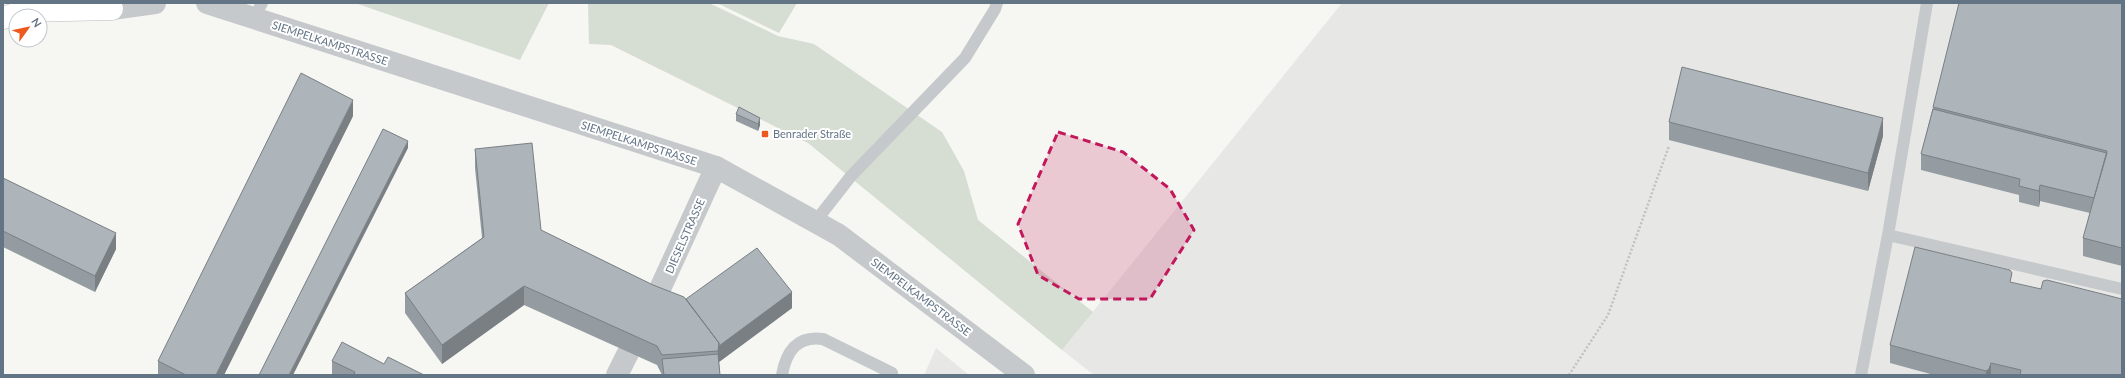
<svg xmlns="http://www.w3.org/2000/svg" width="2125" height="378" font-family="Lato,sans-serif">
	<rect width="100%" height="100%" fill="#f6f6f2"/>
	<path fill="#e7e8e6" d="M1342 3H2122V375H1094L1062 350Z
		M936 348 969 375H924Z"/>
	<path fill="#d6ded3" d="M355 3H549L520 60Z
		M588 3H709L778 36 814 44 942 132 964 171 978 220 1093 312 1062 350 808 143 611 45 589 44Z
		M717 3H797L779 33Z"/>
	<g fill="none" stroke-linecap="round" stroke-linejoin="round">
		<defs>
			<path id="primary" d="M3 18 24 11 112 9"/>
		</defs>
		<use href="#primary" stroke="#b8bcc0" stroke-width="23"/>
		<path stroke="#bfc1c3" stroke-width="2.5" stroke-dasharray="2 2" stroke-linecap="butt" d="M1569 375 1608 315 1669 146"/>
		<path stroke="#c5c9cc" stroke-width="12" d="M1927 3 1888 235 2122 289
			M254 18 262 3
			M815 222 851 176 965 58 995 9 997 3
			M782 375C786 352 797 335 823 339L892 373
			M1861 375 1888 235"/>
		<path stroke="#c5c9cc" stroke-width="22" d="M653 304 716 167
			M617 375 628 353"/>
		<path stroke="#c5c9cc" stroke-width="22" d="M103 3 112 9 155 3
			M207 3 716 167 839 235 1024 375"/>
		<use href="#primary" stroke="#fff" stroke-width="22"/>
	</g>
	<path fill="#959ca1" d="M2122 3V266L2083 256V238L2090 213 2040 201 2039 207 2019 202V195L1921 170V154L1933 107Z
		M736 114 760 125 758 131 736 121Z
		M353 116 224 375H158V361Z
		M1669 122 1883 136 1868 191 1669 140Z
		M475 149 541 230 653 285 686 299 792 308 719 362 720 375H662L657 365 524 305 442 364 405 313V293L482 238 475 168Z
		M3 178 116 249 95 292 3 247Z
		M2012 282 2122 375H1934L1890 363V345Z
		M332 361 384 364 424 375H332Z"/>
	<path fill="#797f83" d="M353 100V116L224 375H216Z
		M760 118V125L758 131V124Z
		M1883 118V136L1868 191V173Z
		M408 141V148L293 375H289Z
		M2040 185V201L2039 207V191Z
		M116 233V249L95 292V276Z
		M524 286V305L442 364V345Z
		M792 292V308L719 362 718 370V351L719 343Z
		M1991 363V375H1986V371Z"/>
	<path fill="#adb5bb" stroke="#797f83" d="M1959 3H2122V248L2083 238 2107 151 1933 107Z
		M1682 67 1883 118 1868 173 1669 122Z
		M301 73 353 100 216 375H186L158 361Z
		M739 107 760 118 758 124 736 114Z
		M1933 109 2107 153 2094 198 2040 185 2039 191 2019 186 2020 179 1921 154Z
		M383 129 408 141 289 375H259Z
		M532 143 541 230 653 285 684 297 719 343 718 351 662 355 657 346 524 286 442 345 405 293 484 237 475 149Z
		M3 178 116 233 95 276 3 231Z
		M1915 247 2010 270 2012 273 2010 282 2041 289 2043 281 2047 280 2122 299V375H2020L2021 370 1991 363 1989 369 1986 371 1890 345Z
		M757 248 792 292 719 346V343L686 299Z
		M342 342 384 364 388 357 424 375H354L355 372 332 361Z
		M718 354 720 375H664L662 359Z"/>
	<path fill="#c2185b" fill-opacity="0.2" stroke="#c2185b" stroke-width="3" stroke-dasharray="8 5" stroke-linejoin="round" d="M1058 132 1123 152 1170 189 1194 230 1150 299H1079L1038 275 1018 224Z"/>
	<rect fill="#ed581c" stroke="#fff" stroke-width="1.5" x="761" y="130" width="8" height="8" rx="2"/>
	<g text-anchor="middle" stroke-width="4" stroke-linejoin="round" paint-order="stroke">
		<g font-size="11" fill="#637485" stroke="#fff">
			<text transform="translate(330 43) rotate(18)" y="4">SIEMPELKAMPSTRASSE</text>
			<text transform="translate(639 143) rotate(18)" y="4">SIEMPELKAMPSTRASSE</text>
			<text transform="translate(685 236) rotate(-66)" y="4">DIESELSTRASSE</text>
			<text transform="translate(921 297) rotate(37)" y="4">SIEMPELKAMPSTRASSE</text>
		</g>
		<g font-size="11" fill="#637485" stroke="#fff" text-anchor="start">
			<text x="773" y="138">Benrader Straße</text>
		</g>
	</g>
	<rect width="2125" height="378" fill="none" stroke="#637485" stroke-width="8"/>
	<g transform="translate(28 28) rotate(57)"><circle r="19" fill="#ffffff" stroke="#c1c7ce"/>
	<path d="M0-3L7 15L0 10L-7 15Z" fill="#ed581c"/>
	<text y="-6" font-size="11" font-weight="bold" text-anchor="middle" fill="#637485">N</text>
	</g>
</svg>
